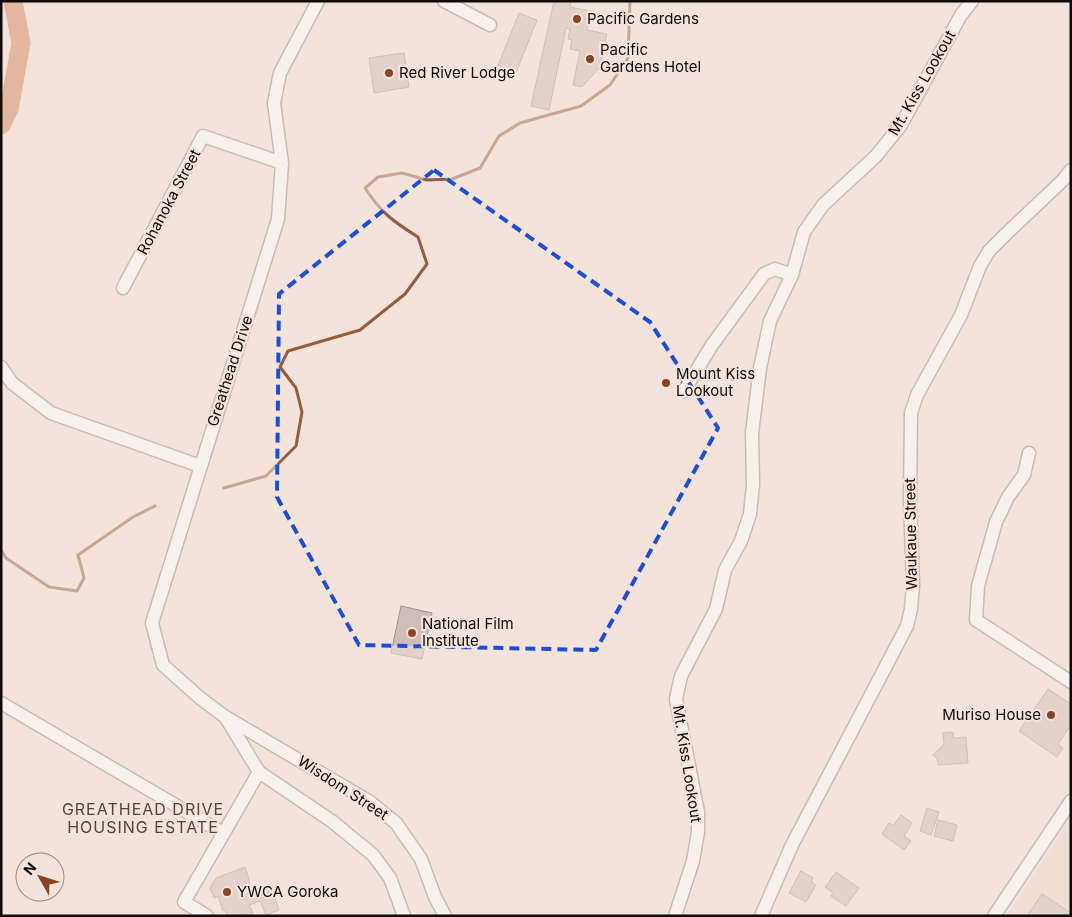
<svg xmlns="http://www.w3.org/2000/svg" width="1072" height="917" font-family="Inter,sans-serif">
	<rect width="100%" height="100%" fill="#f3e3db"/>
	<path fill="#edd5ca" d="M1071 818V916H1007Z"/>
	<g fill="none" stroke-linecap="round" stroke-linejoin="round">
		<path stroke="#965c40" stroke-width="3" d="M224 488 266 476 296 446 302 412 296 388 280 367 288 351 360 330 405 294 427 264 418 237C394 222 381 213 365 188L378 177 402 173 427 180 452 179 480 168 499 136 520 123 581 106 610 85 628 58 630 1
			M1 550 6 558 49 587 77 591 84 578 78 555 133 517 155 506"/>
		<path stroke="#cf7e57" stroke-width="19" d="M1 125 9 109 21 43 13 1"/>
	</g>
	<path fill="#cebeb7" stroke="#a3938c" d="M554 1H571L570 7 591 11 587 30 607 34 600 67 582 87 573 85 580 51 570 49 572 40 568 39 570 29 566 28 549 110 531 106Z
		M519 13 537 20 515 75 497 68Z
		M404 53 409 87 374 93 369 58Z
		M401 606 432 613 422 659 391 653Z
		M1048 689 1071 704V725L1058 744 1063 748 1057 757 1019 731Z
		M953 732V738L966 737 968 763 938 765 937 758 933 755 944 744 943 733Z
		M927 808 939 812 931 835 920 831Z
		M901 815 912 823 904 836 911 841 904 850 882 834 889 823 893 826Z
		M938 820 957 825 953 841 934 836Z
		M245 867 250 882 240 886 243 895 270 885 279 910 266 915 260 901 249 905 253 914 227 916 225 910 223 911 218 896 214 898 210 888 216 878Z
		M801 871 813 878 811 882 816 885 806 902 789 893Z
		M836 872 859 888 846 906 831 896 833 893 825 887Z
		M1042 894 1071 913V916H1049L1046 914 1044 916H1027Z"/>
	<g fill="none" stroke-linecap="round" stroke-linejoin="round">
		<defs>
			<path id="minor" d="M318 1 280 73 274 103 282 163 278 219 152 623 163 665 200 698 224 716 370 802 396 823 421 859 435 897 445 916
				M444 1 490 25
				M123 288 203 136 282 163
				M1 367 12 383 51 413 200 466
				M684 391 712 345 764 274 775 269 792 275
				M1029 453 1024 475 1008 497 996 522 978 586 976 620 1071 682
				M1 703 223 833
				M226 718 259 772 333 822 373 855 390 878 404 916
				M207 916 184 902 259 772
				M675 916 693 861 698 832V812L676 699 681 676 716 609 725 570 741 541 750 514 753 485 752 433 760 368 770 321 792 275 804 232 823 205 876 156 901 125 961 15 972 1
				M761 916 792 845 907 626 911 609 913 585 910 501 911 413 917 395 961 315 980 266 989 251 1006 234 1062 181 1071 170
				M994 916 1071 801"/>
		</defs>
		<use href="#minor" stroke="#988982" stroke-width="15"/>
		<use href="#minor" stroke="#fff" stroke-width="12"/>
	</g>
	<path d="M0 0H1072V917H0ZM434 170 650 322 718 428 596 650 359 645 277 497 279 294Z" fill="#f3e3db" fill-opacity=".55" fill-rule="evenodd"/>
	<path fill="none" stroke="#1d4ed8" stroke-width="4" stroke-dasharray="10 6" stroke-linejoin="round" d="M434 170 650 322 718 428 596 650 359 645 277 497 279 294Z"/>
	<g fill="#8a441f" stroke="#f3e3db" stroke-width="2">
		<circle cx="577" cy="19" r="5"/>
		<circle cx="590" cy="59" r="5"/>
		<circle cx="389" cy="73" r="5"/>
		<circle cx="666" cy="383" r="5"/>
		<circle cx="412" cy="633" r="5"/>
		<circle cx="1051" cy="715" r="5"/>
		<circle cx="227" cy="892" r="5"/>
	</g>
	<g text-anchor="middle" stroke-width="4.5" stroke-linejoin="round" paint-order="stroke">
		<g font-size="15" fill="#100b09" stroke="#f3e3db" text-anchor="start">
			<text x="587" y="24">Pacific Gardens</text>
			<text x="600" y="55">Pacific<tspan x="600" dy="17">Gardens Hotel</tspan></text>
			<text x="399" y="78">Red River Lodge</text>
			<text x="676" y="379">Mount Kiss<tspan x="676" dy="17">Lookout</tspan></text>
			<text x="422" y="629">National Film<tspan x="422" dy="17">Institute</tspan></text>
			<text x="1041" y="720" text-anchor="end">Muriso House</text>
			<text x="237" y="897">YWCA Goroka</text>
		</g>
		<g font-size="15" fill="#100b09" stroke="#f3e3db">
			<text transform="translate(922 83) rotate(-60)" y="5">Mt. Kiss Lookout</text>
			<text transform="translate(169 202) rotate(-62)" y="5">Rohanoka Street</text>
			<text transform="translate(230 371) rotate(-72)" y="5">Greathead Drive</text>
			<text transform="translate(911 534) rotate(-91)" y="5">Waukaue Street</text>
			<text transform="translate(687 764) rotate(81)" y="5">Mt. Kiss Lookout</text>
			<text transform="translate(343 788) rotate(33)" y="5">Wisdom Street</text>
		</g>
		<g font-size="16" letter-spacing="1" fill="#52453f" stroke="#f3e3db">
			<text x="143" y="815">GREATHEAD DRIVE<tspan x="143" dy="18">HOUSING ESTATE</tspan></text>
		</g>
	</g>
	<rect width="1072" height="917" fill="none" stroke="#100b09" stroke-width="5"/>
	<g transform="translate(40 877) rotate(309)"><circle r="24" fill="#f3e3db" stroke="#988d87"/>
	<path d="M0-4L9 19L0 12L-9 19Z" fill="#8a441f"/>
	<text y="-8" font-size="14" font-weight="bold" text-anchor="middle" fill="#100b09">N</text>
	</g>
</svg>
